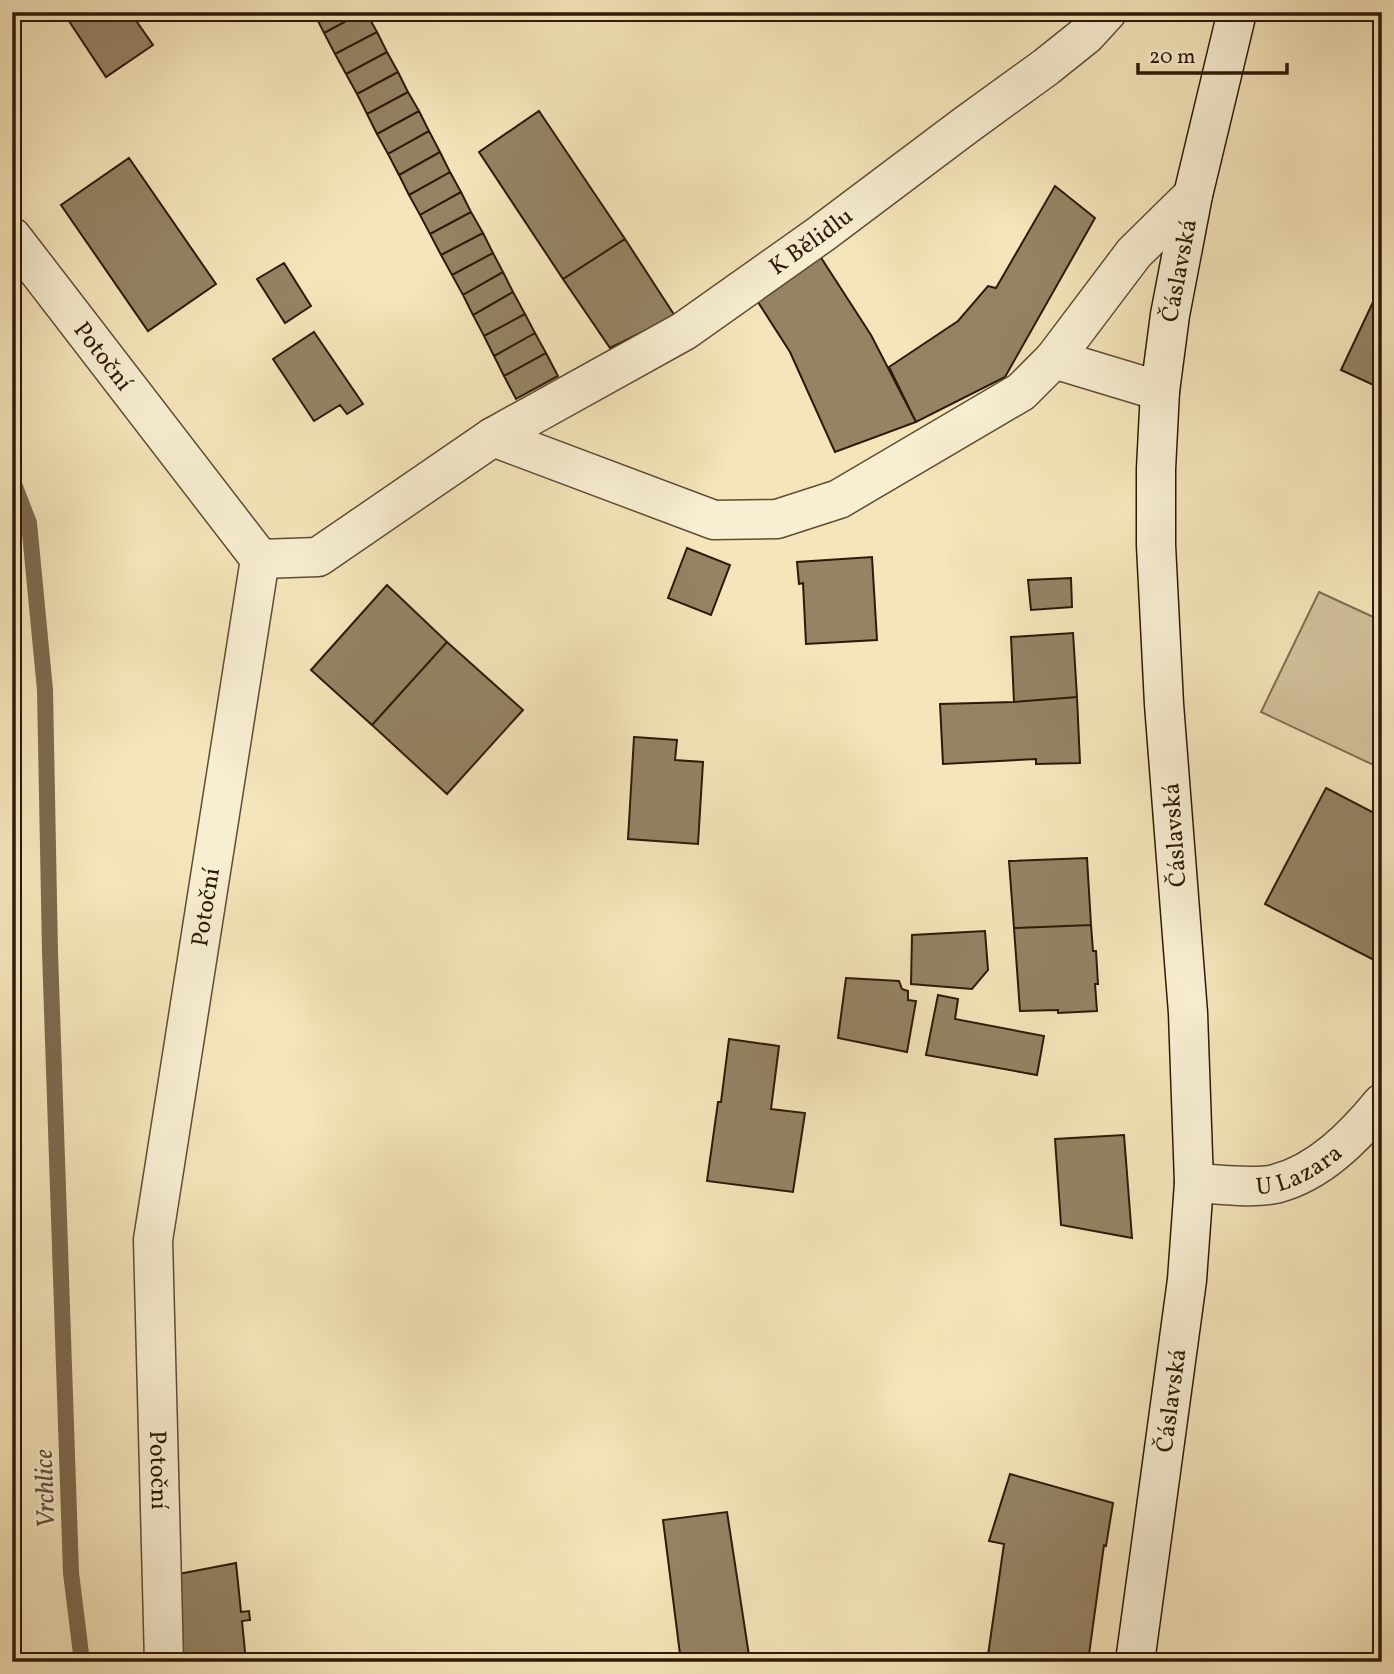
<svg xmlns="http://www.w3.org/2000/svg" width="1394" height="1674" font-family="Vollkorn,serif">
	<rect width="100%" height="100%" fill="#f5e5ba"/>
	<filter id="stains"><feTurbulence type="fractalNoise" baseFrequency=".00286" numOctaves="4"/><feColorMatrix values="0 0 0 0 .2 0 0 0 0 .09 0 0 0 0 .02 0 0 0 .5 -.17"/></filter>
	<radialGradient id="worn" r=".72"><stop offset=".6" stop-color="#630" stop-opacity="0"/><stop offset="1" stop-color="#630" stop-opacity=".3"/></radialGradient>
	<path fill="#d3c29c" stroke="#806e52" stroke-width="2" d="M1319 592 1382 621V769L1261 712Z"/>
	<g fill="none" stroke-linecap="round" stroke-linejoin="round">
		<path stroke="#7d6a4e" stroke-width="16" d="M12 479 29 523 45 690 50 952 71 1573 82 1662"/>
	</g>
	<path fill="#958364" stroke="#2e1907" stroke-width="2" d="M63 12H130L153 45 106 77Z
		M316 12H363L324 33 314 13Z
		M363 12H366L377 32 335 54 324 33Z
		M377 32 387 52 346 74 335 54Z
		M387 52 398 72 357 94 346 74Z
		M398 72 408 92 367 114 357 94Z
		M408 92 419 111 377 134 367 114Z
		M419 111 429 131 388 154 377 134Z
		M539 111 625 239 563 279 479 152Z
		M429 131 440 152 399 175 388 154Z
		M440 152 450 172 409 195 399 175Z
		M129 158 216 284 148 331 61 205Z
		M450 172 461 192 420 215 409 195Z
		M1055 186 1095 218 1005 377 916 422 889 367 958 321 988 286 996 288Z
		M461 192 471 212 430 234 420 215Z
		M471 212 483 233 441 255 430 234Z
		M483 233 493 253 452 275 441 255Z
		M625 239 675 316 610 348 563 279Z
		M493 253 503 272 463 295 452 275Z
		M818 253 871 335 916 422 835 452 790 352 756 299Z
		M284 263 311 306 285 323 257 279Z
		M503 272 513 292 473 315 463 295Z
		M1382 283V389L1341 370Z
		M513 292 525 314 484 336 473 315Z
		M525 314 535 333 494 356 484 336Z
		M314 332 363 404 347 414 340 405 314 421 273 359Z
		M535 333 546 353 504 376 494 356Z
		M546 353 558 376 516 399 504 376Z
		M687 548 730 565 711 615 668 598Z
		M872 557 877 640 806 644 803 583 799 584 797 562Z
		M1071 578 1072 607 1031 610 1028 580Z
		M387 585 447 642 372 725 311 670Z
		M1073 633 1077 697 1014 702 1011 637Z
		M447 642 523 710 447 794 372 725Z
		M1077 697 1080 763 1036 764V759L943 764 940 704 1014 702Z
		M634 737 677 740 675 760 703 762 698 844 628 839Z
		M1326 788 1382 817V964L1265 904Z
		M1087 858 1091 925 1014 928 1009 861Z
		M1091 925 1093 951H1096L1098 984H1095L1097 1011 1058 1013V1010L1020 1011 1014 928Z
		M985 931 988 970 972 989 911 984 912 935Z
		M846 978 899 981 902 989 908 991V1000L916 1001 907 1052 838 1038Z
		M938 995 958 999 955 1019 1044 1036 1037 1075 926 1055Z
		M729 1039 779 1046 771 1109 805 1113 793 1192 707 1181 718 1102H721Z
		M1124 1135 1132 1238 1061 1225 1055 1139Z
		M1010 1474 1113 1503 1106 1546 1104 1545 1088 1662H987L1004 1544 989 1541Z
		M727 1512 750 1662H681L663 1520Z
		M236 1563 241 1612 249 1611 250 1620 242 1621 246 1662H175L168 1576Z"/>
	<g fill="none" stroke-linecap="round" stroke-linejoin="round">
		<defs>
			<g id="street">
				<path id="s1" d="M12 237 260 559 153 1240 164 1662"/>
				<path d="M1054 359 1160 391"/>
				<path id="s2" d="M493 437 684 331 821 234 966 125 1046 67 1086 35 1107 12"/>
				<path d="M260 559 318 557 493 437 714 520 777 519 839 499 1021 392 1054 359 1134 253 1193 195"/>
				<path id="s3" d="M1194 1183C1217 1184 1252 1189 1275 1184 1319 1173 1354 1137 1382 1103"/>
			</g>
			<g id="secondary">
				<path id="s4" d="M1135 1662 1187 1280 1194 1183 1188 1013 1164 704 1156 545V469L1160 391 1170 315 1193 195 1237 12"/>
			</g>
		</defs>
		<use href="#street" stroke="#604c34" stroke-width="41"/>
		<use href="#secondary" stroke="#2e1907" stroke-width="41"/>
		<use href="#street" stroke="#f8eed2" stroke-width="38"/>
		<use href="#secondary" stroke="#f8eed2" stroke-width="38"/>
	</g>
	<g text-anchor="middle" stroke-width="5" stroke-linejoin="round" paint-order="stroke">
		<g font-size="24" fill="#2e1907" stroke="#f8eed2">
			<text dy="8" stroke="none"><textPath href="#s2" startOffset="374">K Bělidlu</textPath></text>
			<text dy="8" stroke="none"><textPath href="#s4" startOffset="1398">Čáslavská</textPath></text>
			<text dy="8" stroke="none"><textPath href="#s1" startOffset="150">Potoční</textPath></text>
			<text transform="translate(1174 835) rotate(-94)" y="8">Čáslavská</text>
			<text transform="translate(205 907) rotate(-81)" y="8">Potoční</text>
			<text dy="8" stroke="none"><textPath href="#s3" startOffset="108">U Lazara</textPath></text>
			<text dy="8" stroke="none"><textPath href="#s4" startOffset="264">Čáslavská</textPath></text>
			<text dy="8" stroke="none"><textPath href="#s1" startOffset="1326">Potoční</textPath></text>
		</g>
		<g font-size="26" font-style="italic" fill="#624f36" stroke="#f8eed2">
			<text transform="translate(44 1489) rotate(-92)" y="9">Vrchlice</text>
		</g>
	</g>
	<rect width="1394" height="1674" fill="none" stroke="#f5e5ba" stroke-width="42"/>
	<rect x="14" y="14" width="1366" height="1646" fill="none" stroke="#2e1907" stroke-width="3.5"/>
	<rect x="21" y="21" width="1352" height="1632" fill="none" stroke="#2e1907" stroke-width="2"/>
	<path d="M1138 63v10h149v-10" fill="none" stroke="#2e1907" stroke-width="3.5"/>
	<text x="1149" y="63" font-size="21" fill="#2e1907" stroke="#f8eed2" stroke-width="5" paint-order="stroke">20 m</text>
	<rect width="100%" height="100%" filter="url(#stains)"/>
	<rect width="100%" height="100%" fill="url(#worn)"/>
</svg>
